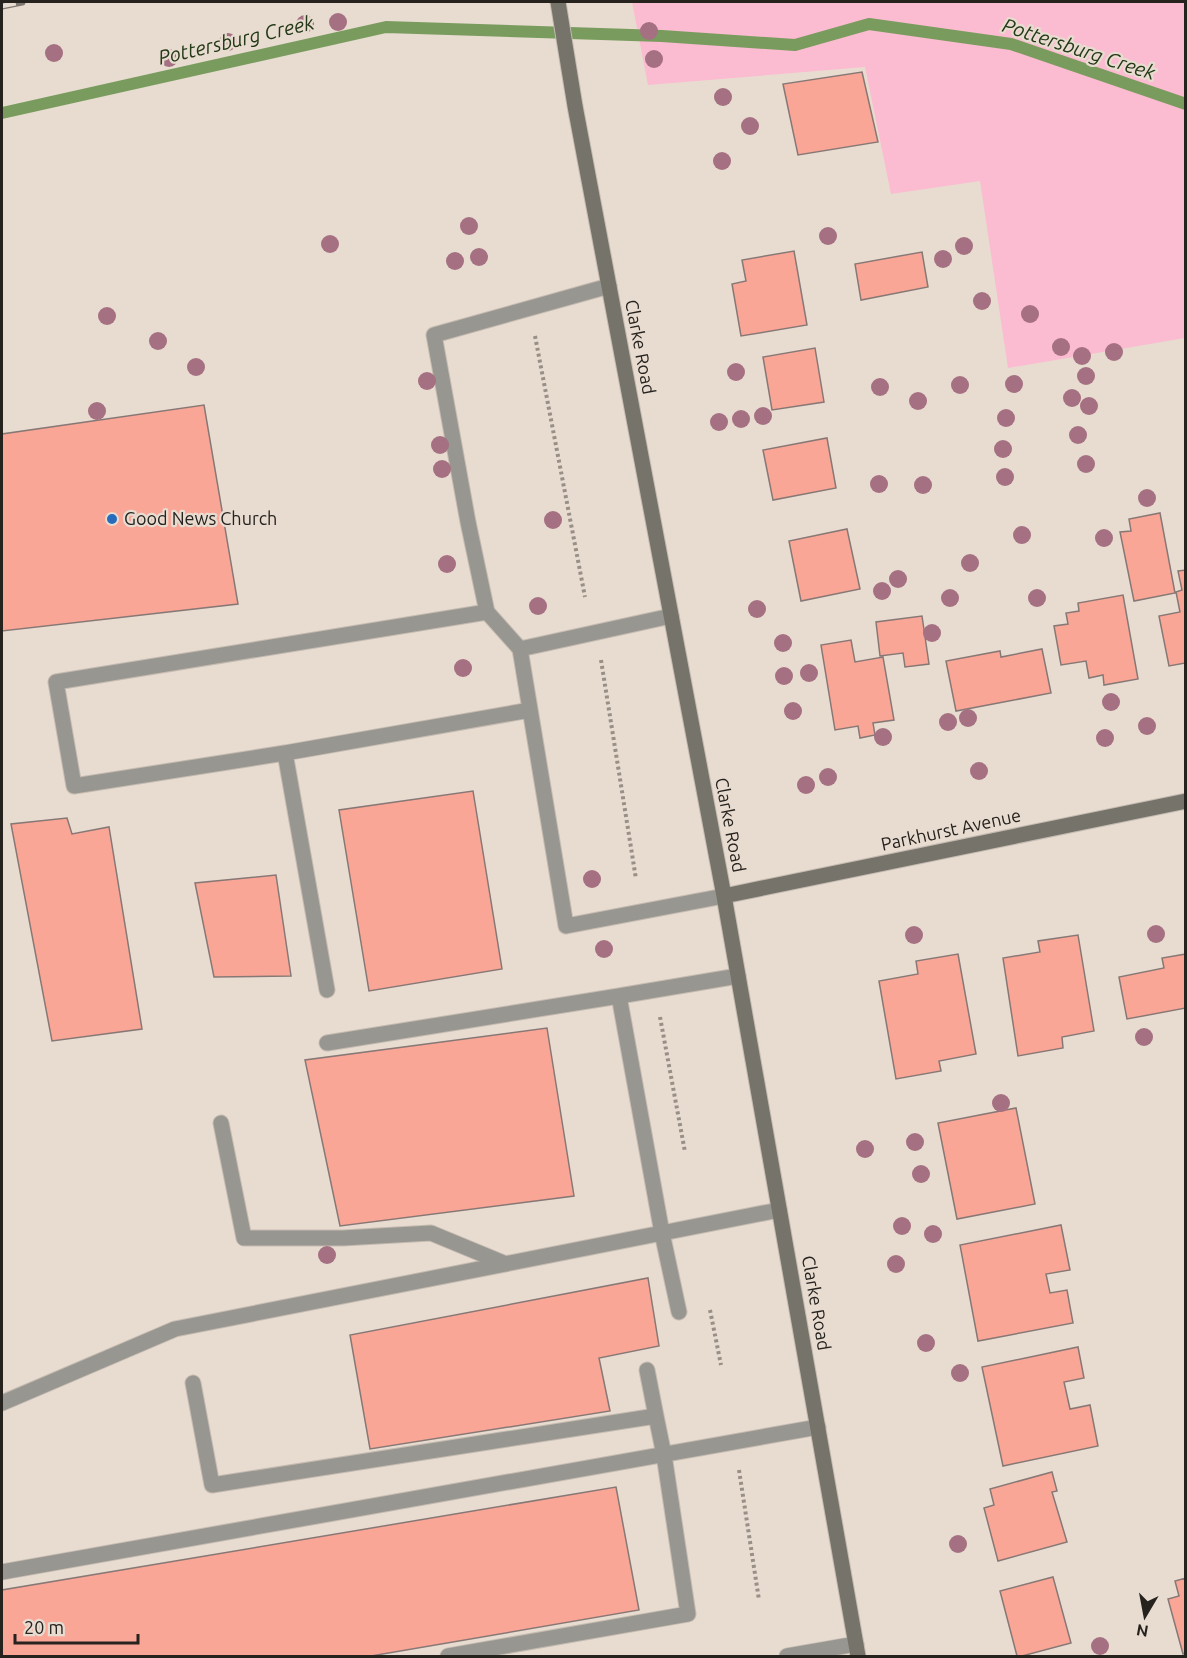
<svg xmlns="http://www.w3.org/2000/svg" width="1187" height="1658" font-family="Ubuntu,sans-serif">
	<rect width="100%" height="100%" fill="#e8dcd1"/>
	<path fill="#fbbbd0" d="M632 2H1185V338L1008 368 980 181 891 194 865 67 648 85Z"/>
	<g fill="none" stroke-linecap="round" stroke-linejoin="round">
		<path stroke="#799c5e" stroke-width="12" d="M2 113 386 27 662 36 795 45 869 24 1011 44 1186 104"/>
	</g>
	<path fill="#faa696" stroke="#887875" stroke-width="1.5" d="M862 72 878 142 798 155 783 84Z
		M794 251 807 325 741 336 732 284 746 281 742 260Z
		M922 252 928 287 861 300 855 264Z
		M815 348 824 402 772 410 763 357Z
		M204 405 238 604 2 631V434Z
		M827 438 836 488 773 500 763 450Z
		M1160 513 1175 593 1134 601 1120 532 1131 531 1129 519Z
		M847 529 860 589 801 601 789 541Z
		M1186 570V666L1185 663 1169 666 1159 616 1180 612 1176 592 1182 590 1178 571Z
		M1123 595 1138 679 1104 685 1103 675 1089 678 1086 661 1061 665 1054 626 1068 624 1066 613 1079 611 1078 603Z
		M922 616 929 664 905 667 903 653 880 656 876 622Z
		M851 640 855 662 883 657 894 720 873 723 875 735 860 738 858 726 835 730 821 645Z
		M1042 649 1051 693 956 711 946 661 1000 651 1001 657Z
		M473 791 502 969 369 991 339 810Z
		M67 818 72 834 109 827 142 1029 52 1041 11 824Z
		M276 875 291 976 214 977 195 883Z
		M1078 935 1094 1031 1062 1037 1063 1048 1018 1056 1003 958 1040 952 1038 941Z
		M958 954 976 1054 939 1061 941 1071 896 1079 879 981 918 974 916 961Z
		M1186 954V1008L1127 1019 1119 977 1164 968 1162 958Z
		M547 1028 574 1196 340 1226 305 1060Z
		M1016 1108 1035 1204 957 1219 938 1123Z
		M1061 1225 1070 1270 1046 1274 1050 1293 1067 1290 1073 1323 978 1341 960 1245Z
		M648 1278 659 1346 599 1358 610 1411 370 1449 350 1335Z
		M1078 1347 1084 1378 1064 1382 1070 1409 1090 1405 1098 1446 1003 1466 982 1367Z
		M1052 1472 1057 1491 1052 1492 1067 1542 998 1561 984 1508 994 1505 990 1489Z
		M616 1487 639 1610 371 1656H2V1590Z
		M1053 1577 1071 1643 1022 1656H1017L1000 1591Z
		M1186 1578V1653L1183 1654 1168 1599 1179 1596 1175 1581Z"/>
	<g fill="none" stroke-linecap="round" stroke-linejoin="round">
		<defs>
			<path id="lane" d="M487 612 468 522 434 335 609 286
				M671 616 520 649 566 926 724 896
				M285 753 74 786 56 682 487 612 520 649
				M327 990 285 753 530 710
				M327 1043 619 996
				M221 1123 244 1238H343L431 1233 506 1264
				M679 1312 662 1233 619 996 738 976
				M647 1370 656 1416
				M193 1383 212 1485 656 1416 664 1455 688 1614 448 1656
				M2 1403 175 1329 779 1210
				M2 1572 818 1427"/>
			<path id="street" d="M787 1656 856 1644"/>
			<path id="secondary" d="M558 2 575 106 724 896 858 1656
				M724 896 1186 801"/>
		</defs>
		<use href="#lane" stroke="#c5bbb1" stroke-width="17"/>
		<use href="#street" stroke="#c5bbb1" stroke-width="17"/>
		<use href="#secondary" stroke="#c5bbb1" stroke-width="17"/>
		<path stroke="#988f87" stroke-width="4" stroke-dasharray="3 3" stroke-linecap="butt" d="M535 336 585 597
			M601 660 636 879
			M660 1017 685 1152
			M710 1310 721 1365
			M739 1470 759 1600"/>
		<use href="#lane" stroke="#979690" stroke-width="15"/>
		<use href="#street" stroke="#979690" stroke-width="15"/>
		<use href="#secondary" stroke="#75736a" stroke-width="15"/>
		<defs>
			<path id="rail" d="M2 6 22 2"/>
		</defs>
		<use href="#rail" stroke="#7f7871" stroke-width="7"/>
		<use href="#rail" stroke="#e8dcd1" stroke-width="4.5" stroke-dasharray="14" stroke-linecap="butt"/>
	</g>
	<g fill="#a57081">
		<circle cx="338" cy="22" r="9"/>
		<circle cx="305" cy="24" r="9"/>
		<circle cx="649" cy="31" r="9"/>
		<circle cx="228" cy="42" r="9"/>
		<circle cx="54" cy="53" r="9"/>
		<circle cx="169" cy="58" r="9"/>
		<circle cx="654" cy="59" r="9"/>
		<circle cx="723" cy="97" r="9"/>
		<circle cx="750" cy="126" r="9"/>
		<circle cx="722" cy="161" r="9"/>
		<circle cx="469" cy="226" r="9"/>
		<circle cx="828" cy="236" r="9"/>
		<circle cx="330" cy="244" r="9"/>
		<circle cx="964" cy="246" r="9"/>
		<circle cx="479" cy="257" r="9"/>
		<circle cx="943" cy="259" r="9"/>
		<circle cx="455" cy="261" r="9"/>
		<circle cx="982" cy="301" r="9"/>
		<circle cx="1030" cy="314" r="9"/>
		<circle cx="107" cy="316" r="9"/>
		<circle cx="158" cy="341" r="9"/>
		<circle cx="1061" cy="347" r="9"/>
		<circle cx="1114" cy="352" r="9"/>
		<circle cx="1082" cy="356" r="9"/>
		<circle cx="196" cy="367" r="9"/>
		<circle cx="736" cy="372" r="9"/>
		<circle cx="1086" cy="376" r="9"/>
		<circle cx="427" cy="381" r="9"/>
		<circle cx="1014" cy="384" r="9"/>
		<circle cx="960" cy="385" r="9"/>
		<circle cx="880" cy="387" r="9"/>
		<circle cx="1072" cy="398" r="9"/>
		<circle cx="918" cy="401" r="9"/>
		<circle cx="1089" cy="406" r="9"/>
		<circle cx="97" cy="411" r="9"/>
		<circle cx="763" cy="416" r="9"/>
		<circle cx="1006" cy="418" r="9"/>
		<circle cx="741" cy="419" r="9"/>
		<circle cx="719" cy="422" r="9"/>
		<circle cx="1078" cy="435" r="9"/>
		<circle cx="440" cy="445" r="9"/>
		<circle cx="1003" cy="449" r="9"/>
		<circle cx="1086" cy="464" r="9"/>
		<circle cx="442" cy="469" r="9"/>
		<circle cx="1005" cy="477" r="9"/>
		<circle cx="879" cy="484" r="9"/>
		<circle cx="923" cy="485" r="9"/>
		<circle cx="1147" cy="498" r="9"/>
		<circle cx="553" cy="520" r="9"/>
		<circle cx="1022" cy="535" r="9"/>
		<circle cx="1104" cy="538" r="9"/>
		<circle cx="970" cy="563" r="9"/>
		<circle cx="447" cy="564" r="9"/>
		<circle cx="898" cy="579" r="9"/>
		<circle cx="882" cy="591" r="9"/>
		<circle cx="950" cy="598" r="9"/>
		<circle cx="1037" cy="598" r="9"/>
		<circle cx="538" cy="606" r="9"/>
		<circle cx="757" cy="609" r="9"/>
		<circle cx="932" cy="633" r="9"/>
		<circle cx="783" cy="643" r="9"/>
		<circle cx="463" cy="668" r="9"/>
		<circle cx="809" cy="673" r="9"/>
		<circle cx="784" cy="676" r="9"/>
		<circle cx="1111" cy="702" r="9"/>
		<circle cx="793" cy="711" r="9"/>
		<circle cx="968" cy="718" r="9"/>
		<circle cx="948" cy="722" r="9"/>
		<circle cx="1147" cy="726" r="9"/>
		<circle cx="883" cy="737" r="9"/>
		<circle cx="1105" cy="738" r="9"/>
		<circle cx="979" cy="771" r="9"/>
		<circle cx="828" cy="777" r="9"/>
		<circle cx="806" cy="785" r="9"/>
		<circle cx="592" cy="879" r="9"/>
		<circle cx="1156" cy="934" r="9"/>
		<circle cx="914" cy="935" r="9"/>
		<circle cx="604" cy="949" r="9"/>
		<circle cx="1144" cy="1037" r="9"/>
		<circle cx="1001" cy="1103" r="9"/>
		<circle cx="915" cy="1142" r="9"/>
		<circle cx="865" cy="1149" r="9"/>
		<circle cx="921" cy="1174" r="9"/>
		<circle cx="902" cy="1226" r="9"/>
		<circle cx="933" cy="1234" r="9"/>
		<circle cx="327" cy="1255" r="9"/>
		<circle cx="896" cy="1264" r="9"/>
		<circle cx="926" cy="1343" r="9"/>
		<circle cx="960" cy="1373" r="9"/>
		<circle cx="958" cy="1544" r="9"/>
		<circle cx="1100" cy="1646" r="9"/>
	</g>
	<circle fill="#276bbc" stroke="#e8dcd1" stroke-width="2" cx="112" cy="519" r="6"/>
	<g text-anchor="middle" stroke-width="4.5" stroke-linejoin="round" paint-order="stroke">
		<g font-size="18" fill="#26221e" stroke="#e8dcd1">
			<text transform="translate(640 347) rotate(79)" y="6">Clarke Road</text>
			<text transform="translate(730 825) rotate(79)" y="6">Clarke Road</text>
			<text transform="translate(951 830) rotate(-12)" y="6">Parkhurst Avenue</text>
			<text transform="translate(816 1303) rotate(80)" y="6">Clarke Road</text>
		</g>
		<g font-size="18" fill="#26221e" stroke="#e8dcd1" text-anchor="start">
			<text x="124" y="525">Good News Church</text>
		</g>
		<g font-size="20" font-style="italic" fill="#243916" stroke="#e8dcd1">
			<text transform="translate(236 40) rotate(-13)" y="7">Pottersburg Creek</text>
			<text transform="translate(1079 49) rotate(18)" y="7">Pottersburg Creek</text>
		</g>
	</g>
	<rect width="1187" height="1658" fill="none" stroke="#26221e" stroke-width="6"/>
	<g transform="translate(1145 1616) rotate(190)" stroke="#e8dcd1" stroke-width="4.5" paint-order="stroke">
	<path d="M0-4.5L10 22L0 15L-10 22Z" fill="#26221e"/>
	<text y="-9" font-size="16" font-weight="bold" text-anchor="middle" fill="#26221e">N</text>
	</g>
	<path d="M15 1634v9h123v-9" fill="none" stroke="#26221e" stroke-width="3"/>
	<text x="24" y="1634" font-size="18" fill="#26221e" stroke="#e8dcd1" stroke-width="4.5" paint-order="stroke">20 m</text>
</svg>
